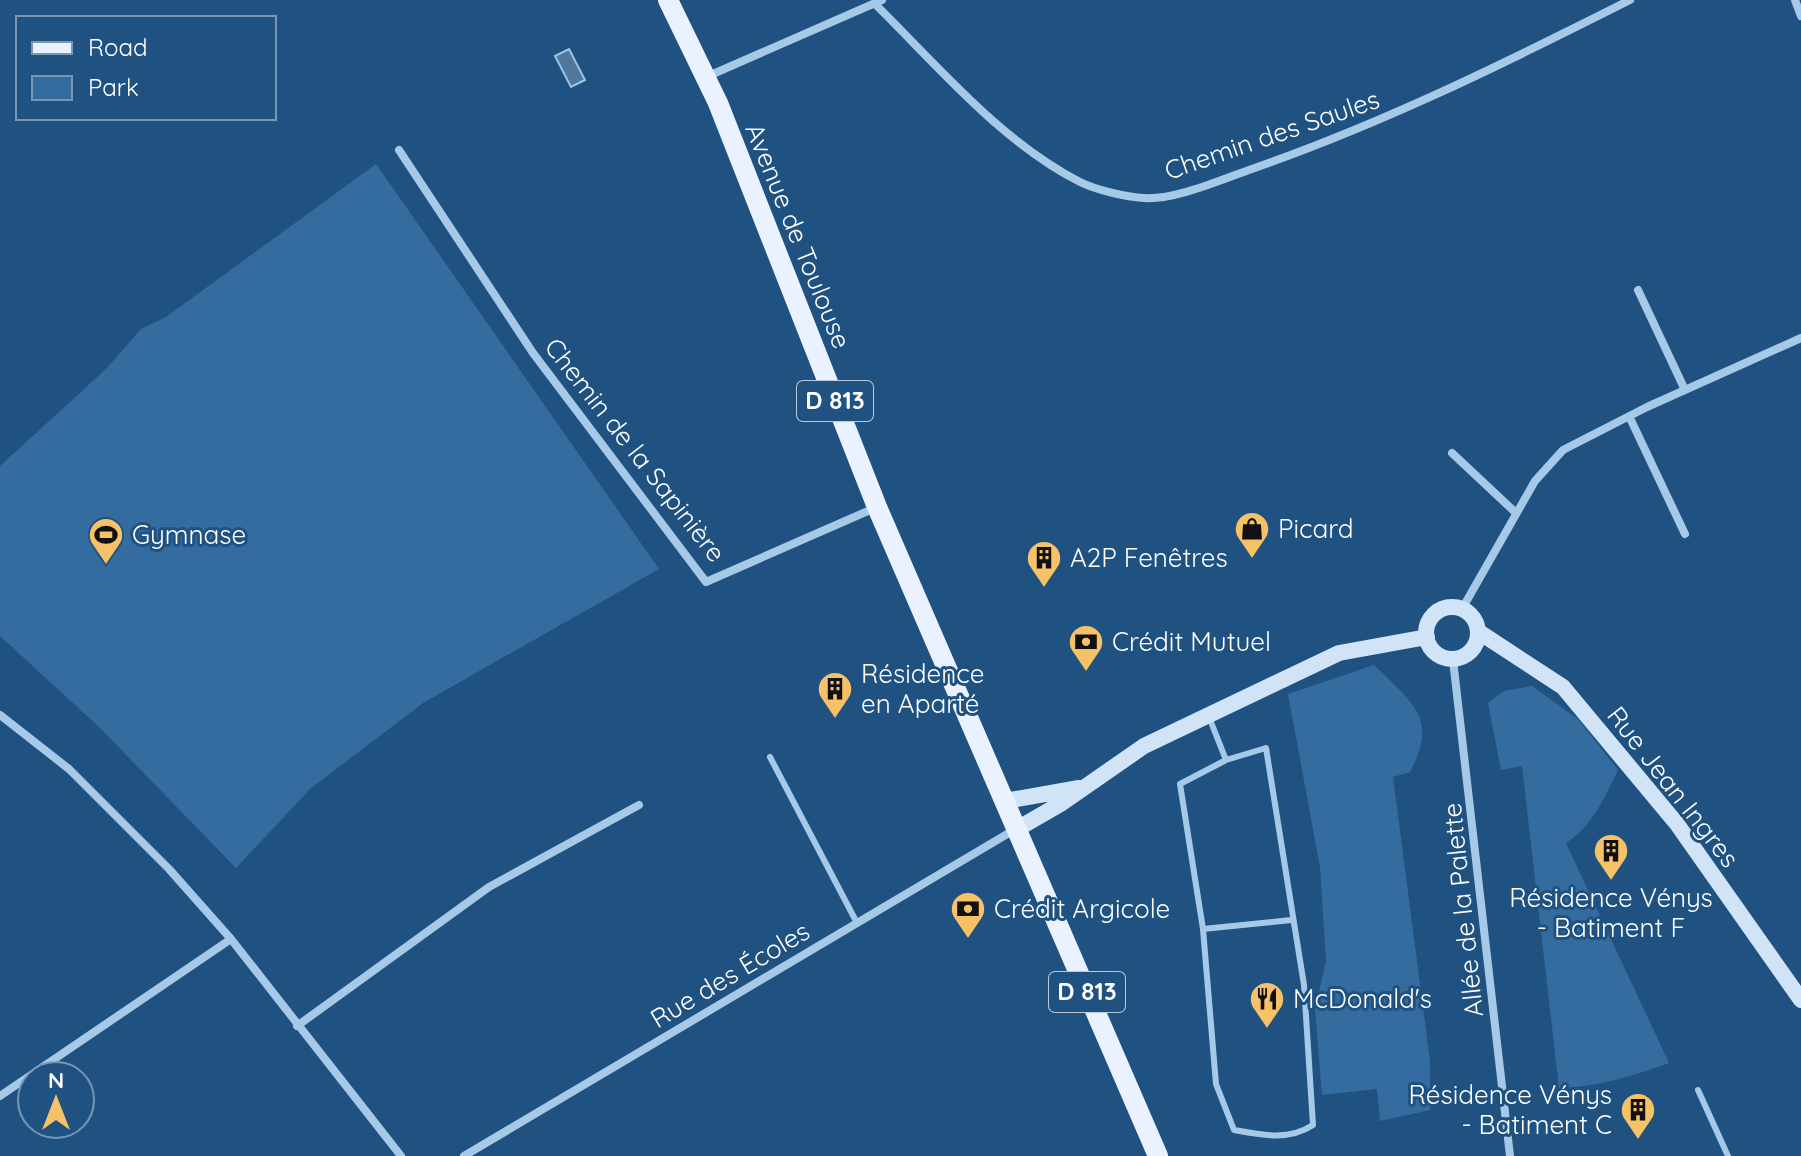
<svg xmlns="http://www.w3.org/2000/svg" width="1801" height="1156" font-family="Quicksand,sans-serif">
	<rect width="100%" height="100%" fill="#205281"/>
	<path fill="#346c9f" d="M376 164 659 569 423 703 310 789 236 868 99 727 0 636V466L107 368 141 329 166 317Z
		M1374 665C1412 703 1439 717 1410 772L1393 777 1430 1061V1110L1380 1121 1377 1089 1322 1095 1315 1009 1326 961 1320 867 1288 694Z
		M1532 686 1578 719 1618 770C1606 795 1591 828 1566 843L1669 1063C1633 1076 1598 1087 1559 1088L1522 766 1501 770 1488 703 1504 691Z"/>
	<path fill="#53779a" stroke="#9ac5ea" stroke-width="2" d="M569 49 585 80 571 87 555 56Z"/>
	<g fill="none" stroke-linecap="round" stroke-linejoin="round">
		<path stroke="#a6c9e8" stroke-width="6" d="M1209 717 1226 760 1180 784 1203 929 1216 1084 1234 1130C1261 1135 1289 1141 1313 1125L1304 985 1266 748 1226 760
			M770 757 857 923
			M1203 929 1291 920
			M1698 1090 1728 1156"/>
		<path stroke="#a6c9e8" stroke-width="8" d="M1795 0 1801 16
			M875 4C938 66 1000 141 1080 182 1096 190 1126 197 1144 198 1175 200 1220 180 1249 170 1384 123 1503 64 1630 0
			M706 77 882 0
			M399 150 533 353 706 582 877 507
			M1638 290 1685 390
			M1629 416 1685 534
			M1452 453 1516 513
			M1462 609 1535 481 1563 450 1647 407 1801 338
			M1453 660 1510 1156
			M0 715 69 769 169 869 231 939 401 1156
			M297 1026 489 887 639 805
			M0 1096 231 939
			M464 1156 1014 830"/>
		<path stroke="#d1e4f7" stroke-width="16" d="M1426 633a26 26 0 1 1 52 0a26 26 0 1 1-52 0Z
			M1479 632 1563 687 1677 824 1801 1000
			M1005 801 1079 788
			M1017 829 1062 803 1144 746 1339 653 1427 637"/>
		<path stroke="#e9f2fe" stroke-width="20" d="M668 0 718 103 877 507 1158 1156"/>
	</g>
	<defs>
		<symbol id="shop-pin" viewBox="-11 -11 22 30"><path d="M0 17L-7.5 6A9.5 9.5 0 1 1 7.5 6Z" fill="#f6c167" stroke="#205281"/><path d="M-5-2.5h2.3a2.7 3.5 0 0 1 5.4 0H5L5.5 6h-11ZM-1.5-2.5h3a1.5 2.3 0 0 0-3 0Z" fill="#111"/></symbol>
		<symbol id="stadium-pin" viewBox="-11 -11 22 30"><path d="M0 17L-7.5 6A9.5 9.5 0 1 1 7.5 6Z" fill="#f6c167" stroke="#205281"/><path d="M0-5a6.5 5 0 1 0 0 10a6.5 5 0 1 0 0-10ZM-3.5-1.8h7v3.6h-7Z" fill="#111"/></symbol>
		<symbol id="building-pin" viewBox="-11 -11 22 30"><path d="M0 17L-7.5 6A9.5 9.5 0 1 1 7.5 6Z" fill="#f6c167" stroke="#205281"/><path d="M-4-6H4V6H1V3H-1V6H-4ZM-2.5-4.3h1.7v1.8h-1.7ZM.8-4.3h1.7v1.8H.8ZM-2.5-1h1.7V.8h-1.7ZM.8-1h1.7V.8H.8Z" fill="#111"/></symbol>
		<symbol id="bank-pin" viewBox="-11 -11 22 30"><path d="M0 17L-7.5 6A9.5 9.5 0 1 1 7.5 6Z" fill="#f6c167" stroke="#205281"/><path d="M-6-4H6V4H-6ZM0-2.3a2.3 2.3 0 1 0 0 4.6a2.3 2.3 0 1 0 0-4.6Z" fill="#111"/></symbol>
		<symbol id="restaurant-pin" viewBox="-11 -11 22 30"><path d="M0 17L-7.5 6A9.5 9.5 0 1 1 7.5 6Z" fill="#f6c167" stroke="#205281"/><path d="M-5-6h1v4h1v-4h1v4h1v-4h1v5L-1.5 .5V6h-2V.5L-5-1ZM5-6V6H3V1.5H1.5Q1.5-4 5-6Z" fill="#111"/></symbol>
	</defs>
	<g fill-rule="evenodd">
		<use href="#shop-pin" x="1232" y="509" width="40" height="54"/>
		<use href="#stadium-pin" x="86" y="515" width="40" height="54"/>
		<use href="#building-pin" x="1024" y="538" width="40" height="54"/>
		<use href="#bank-pin" x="1066" y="622" width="40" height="54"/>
		<use href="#building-pin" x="815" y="669" width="40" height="54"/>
		<use href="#building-pin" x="1591" y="831" width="40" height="54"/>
		<use href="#bank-pin" x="948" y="889" width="40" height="54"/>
		<use href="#restaurant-pin" x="1247" y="979" width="40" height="54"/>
		<use href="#building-pin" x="1618" y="1090" width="40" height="54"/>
	</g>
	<g text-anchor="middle" stroke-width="6" stroke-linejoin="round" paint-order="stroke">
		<g fill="#205281" stroke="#bccbd9" stroke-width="2">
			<rect x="797" y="381" width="76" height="40" rx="6"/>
			<rect x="1049" y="972" width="76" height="40" rx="6"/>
		</g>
		<g font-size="24" font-weight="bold" fill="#fff">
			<text x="835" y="409">D 813</text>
			<text x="1087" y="1000">D 813</text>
		</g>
		<g font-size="26" fill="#fff" stroke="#205281">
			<text transform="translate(1272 135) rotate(-19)" y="9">Chemin des Saules</text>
			<text transform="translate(798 236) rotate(68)" y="9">Avenue de Toulouse</text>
			<text transform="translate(635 450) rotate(52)" y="9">Chemin de la Sapinière</text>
			<text transform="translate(1673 787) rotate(52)" y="9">Rue Jean Ingres</text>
			<text transform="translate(1463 910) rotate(-96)" y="9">Allée de la Palette</text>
			<text transform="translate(730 975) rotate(-31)" y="9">Rue des Écoles</text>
		</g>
		<g font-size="26" fill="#fff" stroke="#205281" text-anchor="start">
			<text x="1278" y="538">Picard</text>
			<text x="132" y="544">Gymnase</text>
			<text x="1070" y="567">A2P Fenêtres</text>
			<text x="1112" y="651">Crédit Mutuel</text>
			<text x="861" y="683">Résidence<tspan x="861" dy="30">en Aparté</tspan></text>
			<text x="1611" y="907" text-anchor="middle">Résidence Vénys<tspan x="1611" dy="30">- Batiment F</tspan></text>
			<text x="994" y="918">Crédit Argicole</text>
			<text x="1293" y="1008">McDonald's</text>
			<text x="1612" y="1104" text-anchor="end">Résidence Vénys<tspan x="1612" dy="30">- Batiment C</tspan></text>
		</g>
	</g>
	<rect x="16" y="16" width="260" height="104" fill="#205281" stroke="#7997b3" stroke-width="2"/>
	<rect x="32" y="42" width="40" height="12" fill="#e9f2fe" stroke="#7997b3" stroke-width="2"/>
	<text x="88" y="56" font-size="24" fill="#ffffff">Road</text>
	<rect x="32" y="76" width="40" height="24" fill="#346c9f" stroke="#7997b3" stroke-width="2"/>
	<text x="88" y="96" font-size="24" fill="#ffffff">Park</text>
	<g transform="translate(56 1100)"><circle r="38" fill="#205281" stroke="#7997b3" stroke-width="2"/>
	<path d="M0-6L14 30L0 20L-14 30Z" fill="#f6c167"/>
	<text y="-12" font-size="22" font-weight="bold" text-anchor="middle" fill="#ffffff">N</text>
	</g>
</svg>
